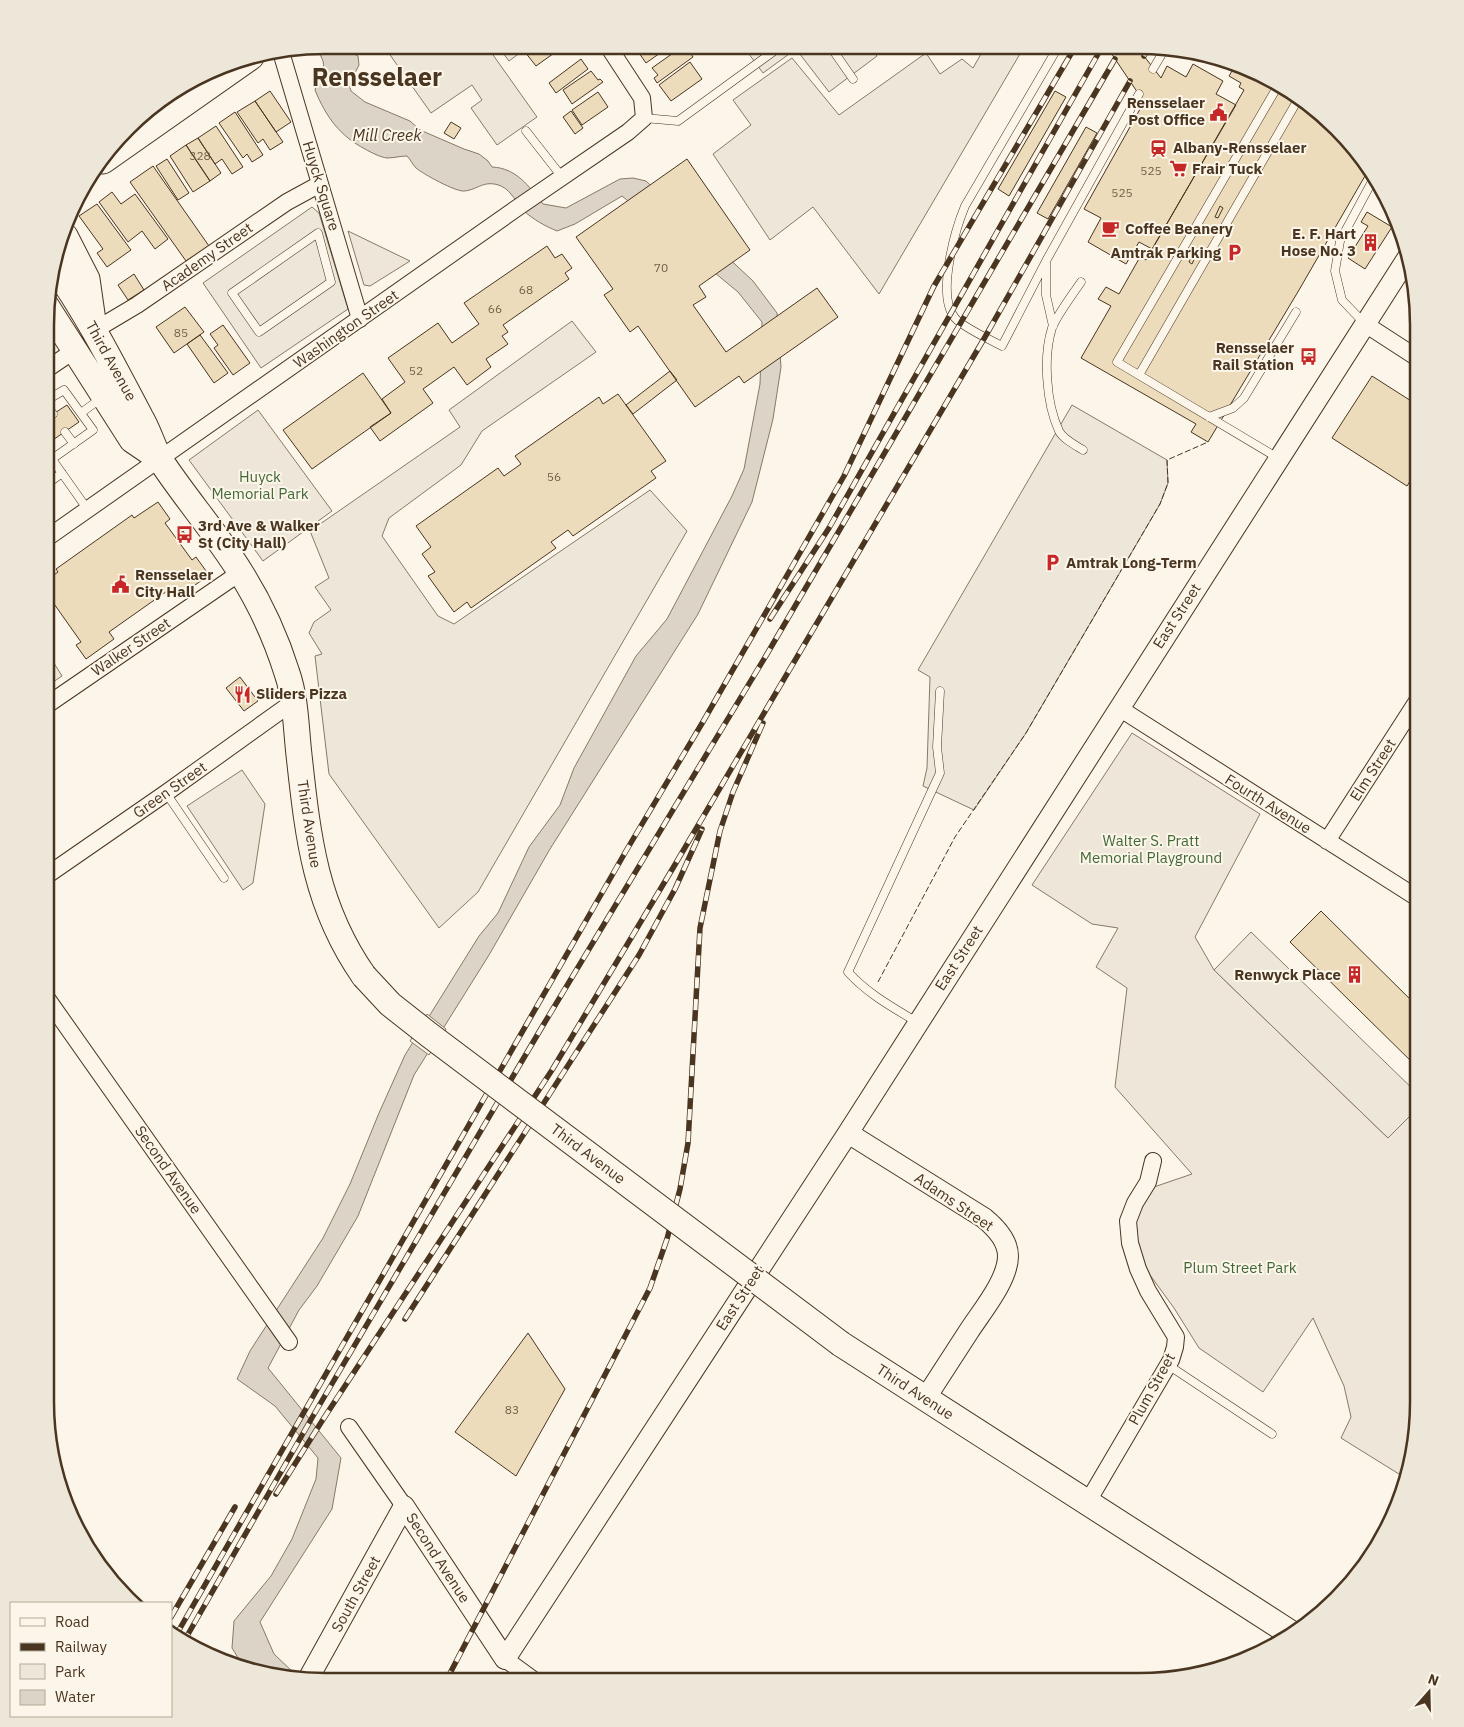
<svg xmlns="http://www.w3.org/2000/svg" width="1464" height="1727" font-family="'IBM Plex Sans',sans-serif">
	<rect width="100%" height="100%" fill="#fbf6e9"/>
	<path fill="#ede6d9" stroke="#887966" d="M348 231 410 261 370 286 364 285Z
		M258 410 332 511 263 561 189 460Z
		M1132 733 1260 814 1195 937 1214 970 1388 1138 1419 1107 1418 1421 1407 1479 1341 1438 1351 1417 1344 1386 1313 1318 1263 1392 1199 1348 1174 1308 1150 1275 1138 1250 1136 1220 1151 1188 1192 1174 1115 1087 1127 988 1096 967 1118 928 1092 924 1032 885Z"/>
	<path fill="#ede7d9" stroke="#887966" d="M383 45H486L537 117 497 145 471 108 482 100 472 85 431 113Z
		M497 45 529 46 509 61Z
		M743 46 871 47 877 56 829 92 796 49 763 73Z
		M985 47H1024L879 294 813 207 770 240 713 154 751 125 733 100 792 58 839 115 926 53 940 74 962 59 973 68Z
		M312 207 319 213 348 309 261 368 203 283Z
		M572 321 596 352 482 431 461 465 389 518 382 536 438 616 454 624 650 490 687 531 478 892 439 928 329 774 315 656 322 654 309 633 314 622 331 610 315 587 329 578 310 531 460 427 449 410Z
		M1072 405 1167 460 1168 483 1160 504 1026 733 974 810 923 786 927 768 930 677 918 670Z
		M47 652 62 676 47 686Z
		M242 770 265 804 253 883 243 890 187 806Z
		M1251 932 1419 1095V1107L1388 1138 1214 970Z"/>
	<path fill="#dcd4c6" stroke="#887966" d="M325 45H337L358 56 359 65 349 85 351 91 365 102 410 121 420 130 464 149 479 154 488 161 492 167C516 168 529 186 543 204L566 208 620 179 633 178 646 181 753 281 777 313 781 367 773 419 752 502 698 614 550 849 489 955 414 1075 358 1216 317 1286 299 1310 268 1368 341 1458 332 1509 260 1622 274 1654 295 1674 306 1681 245 1669 232 1648 234 1621 271 1576 292 1539 316 1479 318 1458 275 1406 237 1379 250 1351 323 1238 350 1184 379 1113 405 1055 479 936 498 913 529 847 560 805 574 768 636 656 667 619 732 496 744 469 760 384 762 322 738 292 622 196 575 224 557 231C545 226 534 220 524 211 516 203 512 191 501 186 484 179 478 190 464 191 456 192 423 174 416 168 412 164 411 160 407 156 400 156 394 158 387 158 380 157 372 153 365 149 340 136 326 117 315 90 320 69 332 68 314 47Z"/>
	<path fill="#fbf6e9" stroke="#887966" d="M427 1014 446 1029 429 1055 410 1041Z"/>
	<path fill="#ecdcbc" stroke="#4a3520" d="M534 46H564L536 66 525 52Z
		M649 46H670L646 63 639 53Z
		M683 46H686L693 57 657 83 654 78 658 75 652 68Z
		M1107 47H1137L1161 78 1167 66 1186 77 1193 64 1223 81 1216 94 1236 105 1152 249 1139 242 1126 264 1088 242 1101 218 1084 209 1144 102Z
		M581 59 588 69 556 93 549 83Z
		M690 62 702 79 671 101 659 85Z
		M1235 66 1248 73 1250 70 1294 92 1337 127 1369 169 1299 290 1208 442 1191 432 1196 424 1081 358 1111 306 1098 299 1106 287 1119 294 1140 257 1146 260 1244 90 1239 87 1241 83 1229 76Z
		M591 71 598 80 600 79 603 82 572 104 563 90Z
		M270 91 291 122 276 132 255 101Z
		M1055 91 1066 97 1009 196 998 189Z
		M598 92 608 107 582 125 572 110Z
		M255 101 283 142 270 150 263 139 258 143 237 112Z
		M571 111 583 128 575 134 563 117Z
		M235 112 263 155 252 162 247 154 243 158 219 123Z
		M451 122 461 128 454 139 444 133Z
		M216 126 243 167 232 174 222 159 215 164 198 138Z
		M1086 127 1097 133 1048 219 1037 213Z
		M198 138 221 173 210 181 186 145Z
		M186 145 210 181 193 192 170 156Z
		M167 159 189 193 178 200 156 166Z
		M687 159 750 250 699 286 706 297 693 305 726 352 817 288 838 317 744 383 739 376 695 407 638 326 630 332 604 295 613 289 576 237Z
		M153 166 209 246 186 261 130 182Z
		M112 192 121 204 135 194 168 239 155 249 142 231 128 242 99 202Z
		M97 204 131 250 107 267 97 253 103 249 79 216Z
		M1220 206 1223 208 1218 218 1215 217Z
		M1367 212 1392 227 1365 269 1348 258 1368 226 1361 222Z
		M547 246 555 258 562 254 572 268 565 273 569 279 503 325 508 332 502 336 508 344 486 359 491 367 467 385 454 367 423 389 433 403 380 441 370 427 391 413 382 399 405 382 388 358 438 323 452 343 479 324 464 303Z
		M1194 252 1197 253 1192 264 1189 262Z
		M134 274 144 290 128 300 118 285Z
		M185 307 204 332 174 353 156 327Z
		M223 325 250 363 233 375 214 348 218 345 210 334Z
		M200 335 228 373 214 383 187 344Z
		M1309 353 1312 355 1308 362 1304 360Z
		M670 371 677 380 633 414 626 405Z
		M363 373 391 413 312 469 283 430Z
		M1372 376 1419 406V467L1407 486 1332 438Z
		M618 394 666 461 651 471 656 478 573 536 568 530 551 542 556 548 471 608 467 602 454 612 428 576 435 572 422 554 431 547 416 526 498 468 504 476 521 464 515 456 599 397 603 404Z
		M67 405 79 422 47 444V418Z
		M158 502 170 519 165 523 192 560 196 557 209 575 177 598 170 589 109 632 114 639 86 659 76 645 81 642 52 601 47 604V580L58 572 56 569 132 515 134 518Z
		M183 531 187 537 184 539 180 533Z
		M240 677 258 701 244 711 226 688Z
		M1321 911 1419 1008V1069L1290 942Z
		M528 1333 565 1389 516 1476 455 1432Z"/>
	<g fill="none" stroke-linecap="round" stroke-linejoin="round">
		<defs>
			<path id="service" d="M830 46 853 79
				M1058 47 965 206C955 230 936 296 955 318 964 328 989 339 1002 346L1046 261 1139 94
				M1153 69 1166 47
				M644 118 678 121 781 46
				M526 131 562 177
				M318 233 331 282 259 332 232 293Z
				M1046 263V295L1053 326
				M1081 282C1073 294 1057 315 1052 328 1043 356 1046 403 1059 431 1063 439 1075 445 1083 450
				M1365 324 1342 300 1335 271 1340 241 1375 176
				M1139 375 1300 96
				M47 400 64 390 93 430 52 459
				M47 406 53 414
				M81 413 100 399
				M1209 417 1233 408 1244 398 1296 312
				M65 432 74 444
				M47 452 88 510
				M1278 458 1117 362 1279 84
				M47 484 62 473
				M166 793 224 878
				M917 1022C892 1007 868 994 848 972L940 773 937 747 940 691
				M1168 1365 1272 1434"/>
			<path id="minor" d="M281 52 360 319
				M1365 324 1419 359
				M95 330 137 305 287 202 320 184
				M47 369 75 350
				M47 538 517 208 628 132 644 118 642 98 608 46
				M47 705 241 572
				M1119 708 1419 899
				M1327 841 1419 698
				M46 876 166 793 293 702
				M46 997 289 1342
				M349 1427 404 1506
				M1087 1503 1171 1360 1175 1347 1176 1337 1148 1291 1138 1269 1130 1243 1128 1221 1135 1203 1148 1182 1153 1161
				M505 1659 535 1681"/>
			<path id="tertiary" d="M848 1133 984 1218C995 1227 1008 1240 1008 1256 1008 1280 982 1311 969 1331 955 1353 940 1376 925 1399
				M307 1681 404 1506 505 1659 848 1133 1410 254"/>
			<path id="primary" d="M103 161 251 57
				M65 236 87 279 93 321
				M54 267C88 315 114 367 141 418 149 431 153 448 161 461 186 499 217 534 241 573 261 605 276 638 287 673 296 699 296 729 299 755 308 837 315 906 364 976
				M47 307 132 440 160 459
				M841 1344 1292 1634"/>
		</defs>
		<use href="#service" stroke="#4a3520" stroke-width="9"/>
		<use href="#minor" stroke="#4a3520" stroke-width="18"/>
		<use href="#tertiary" stroke="#4a3520" stroke-width="22"/>
		<use href="#primary" stroke="#4a3520" stroke-width="27"/>
		<use href="#service" stroke="#fbf6e9" stroke-width="8"/>
		<use href="#minor" stroke="#fbf6e9" stroke-width="16"/>
		<use href="#tertiary" stroke="#fbf6e9" stroke-width="20"/>
		<use href="#primary" stroke="#fbf6e9" stroke-width="25"/>
		<defs>
			<path id="rail" d="M1144 56 1149 47
				M770 619 829 528 1102 47
				M405 1319 639 955 675 889 702 829
				M276 1494 322 1421 552 1070 673 868 985 337 1130 81
				M171 1617 235 1507
				M175 1637 626 851 704 720 844 476 934 286 1075 47
				M183 1643 313 1416 542 1027 767 654 1115 59
				M446 1681 650 1288 667 1239 680 1189 688 1143 700 928 720 831 733 792 763 723"/>
		</defs>
		<use href="#rail" stroke="#4a3520" stroke-width="5.5"/>
		<use href="#rail" stroke="#fbf6e9" stroke-width="4" stroke-dasharray="11" stroke-linecap="butt"/>
		<defs>
			<path id="primary-bridge" d="M364 976 390 1004 428 1034 841 1344"/>
		</defs>
		<use href="#primary-bridge" stroke="#4a3520" stroke-width="27" stroke-linecap="butt"/>
		<use href="#primary-bridge" stroke="#fbf6e9" stroke-width="25"/>
		<path stroke="#4a3520" stroke-width="1" stroke-dasharray="6 2.5" stroke-linecap="butt" d="M878 982 955 837 1026 733 1160 504 1168 483 1167 460 1208 442"/>
	</g>
	<defs>
		<symbol id="civic-bare" viewBox="-9 -9 18 18"><path d="M-.6-6.5H3V-4.5H.6V-3L4-1V1h2V6H-6V1h2V-1L-.6-3ZM-1.2 2.5V6h2.4V2.5Z" fill="#c62828" stroke="#fbf6e9" stroke-width="2.5" paint-order="stroke"/></symbol>
		<symbol id="station-bare" viewBox="-9 -9 18 18"><path d="M-3-6H3Q5-6 5-4V2Q5 4 3 4L4.5 6H3L1.5 4h-3L-3 6H-4.5L-3 4Q-5 4-5 2V-4Q-5-6-3-6ZM-3.5-4v3h7v-3ZM-3.5 1v1.5H-2V1ZM2 1v1.5H3.5V1Z" fill="#c62828" stroke="#fbf6e9" stroke-width="2.5" paint-order="stroke"/></symbol>
		<symbol id="supermarket-bare" viewBox="-9 -9 18 18"><path d="M-6-5.5h2.5l.6 2H6L4.5 2H-2.5L-4.4-4H-6ZM-1.5 3.2a1.3 1.3 0 1 0 .1 0ZM3 3.2a1.3 1.3 0 1 0 .1 0Z" fill="#c62828" stroke="#fbf6e9" stroke-width="2.5" paint-order="stroke"/></symbol>
		<symbol id="cafe-bare" viewBox="-9 -9 18 18"><path d="M-5.5-4.5H6V0H3Q3 3.5 0 3.5H-2.5Q-5.5 3.5-5.5 0ZM3-3.2v2h1.7v-2ZM-6 4.5H4V6H-6Z" fill="#c62828" stroke="#fbf6e9" stroke-width="2.5" paint-order="stroke"/></symbol>
		<symbol id="building-bare" viewBox="-9 -9 18 18"><path d="M-4-6H4V6H1V3H-1V6H-4ZM-2.5-4.3h1.7v1.8h-1.7ZM.8-4.3h1.7v1.8H.8ZM-2.5-1h1.7V.8h-1.7ZM.8-1h1.7V.8H.8Z" fill="#c62828" stroke="#fbf6e9" stroke-width="2.5" paint-order="stroke"/></symbol>
		<symbol id="parking-bare" viewBox="-9 -9 18 18"><path d="M-3.5-5.5H1a3.5 3.5 0 0 1 0 7H-1V5.5H-3.5ZM-1-3.4V-.6H.8a1.4 1.4 0 0 0 0-2.8Z" fill="#c62828" stroke="#fbf6e9" stroke-width="2.5" paint-order="stroke"/></symbol>
		<symbol id="bus-bare" viewBox="-9 -9 18 18"><path d="M-5-6H5V4H4V6H2V4H-2V6H-4V4H-5ZM-3.5-4V0h7V-4ZM-3.5 1.2v1.5H-2V1.2ZM2 1.2v1.5H3.5V1.2Z" fill="#c62828" stroke="#fbf6e9" stroke-width="2.5" paint-order="stroke"/></symbol>
		<symbol id="restaurant-bare" viewBox="-9 -9 18 18"><path d="M-5-6h1v4h1v-4h1v4h1v-4h1v5L-1.5 .5V6h-2V.5L-5-1ZM5-6V6H3V1.5H1.5Q1.5-4 5-6Z" fill="#c62828" stroke="#fbf6e9" stroke-width="2.5" paint-order="stroke"/></symbol>
	</defs>
	<g fill-rule="evenodd">
		<use href="#civic-bare" x="1206" y="100" width="25" height="25"/>
		<use href="#station-bare" x="1146" y="136" width="25" height="25"/>
		<use href="#supermarket-bare" x="1166" y="156" width="25" height="25"/>
		<use href="#cafe-bare" x="1098" y="216" width="25" height="25"/>
		<use href="#building-bare" x="1358" y="230" width="25" height="25"/>
		<use href="#parking-bare" x="1222" y="240" width="25" height="25"/>
		<use href="#bus-bare" x="1296" y="344" width="25" height="25"/>
		<use href="#bus-bare" x="172" y="522" width="25" height="25"/>
		<use href="#parking-bare" x="1040" y="550" width="25" height="25"/>
		<use href="#civic-bare" x="108" y="572" width="25" height="25"/>
		<use href="#restaurant-bare" x="230" y="682" width="25" height="25"/>
		<use href="#building-bare" x="1342" y="962" width="25" height="25"/>
	</g>
	<g text-anchor="middle" stroke-width="4" stroke-linejoin="round" paint-order="stroke">
		<g font-size="12" fill="#725f47">
			<text x="200" y="160">328</text>
			<text x="1151" y="175">525</text>
			<text x="1122" y="197">525</text>
			<text x="661" y="272">70</text>
			<text x="526" y="294">68</text>
			<text x="495" y="313">66</text>
			<text x="181" y="337">85</text>
			<text x="416" y="375">52</text>
			<text x="554" y="481">56</text>
			<text x="512" y="1414">83</text>
		</g>
		<g font-size="15" font-weight="bold" fill="#4a3520" stroke="#fbf6e9" text-anchor="start">
			<text x="1205" y="108" text-anchor="end">Rensselaer<tspan x="1205" dy="17">Post Office</tspan></text>
			<text x="1173" y="153">Albany-Rensselaer</text>
			<text x="1192" y="174">Frair Tuck</text>
			<text x="1125" y="234">Coffee Beanery</text>
			<text x="1356" y="239" text-anchor="end">E. F. Hart<tspan x="1356" dy="17">Hose No. 3</tspan></text>
			<text x="1221" y="258" text-anchor="end">Amtrak Parking</text>
			<text x="1294" y="353" text-anchor="end">Rensselaer<tspan x="1294" dy="17">Rail Station</tspan></text>
			<text x="198" y="531">3rd Ave &amp; Walker<tspan x="198" dy="17">St (City Hall)</tspan></text>
			<text x="1066" y="568">Amtrak Long-Term</text>
			<text x="135" y="580">Rensselaer<tspan x="135" dy="17">City Hall</tspan></text>
			<text x="256" y="699">Sliders Pizza</text>
			<text x="1341" y="980" text-anchor="end">Renwyck Place</text>
		</g>
		<g font-size="15" fill="#4a3520" stroke="#fbf6e9">
			<text transform="translate(321 186) rotate(73)" y="5">Huyck Square</text>
			<text transform="translate(207 257) rotate(-35)" y="5">Academy Street</text>
			<text transform="translate(346 329) rotate(-35)" y="5">Washington Street</text>
			<text transform="translate(111 361) rotate(61)" y="5">Third Avenue</text>
			<text transform="translate(1177 616) rotate(-57)" y="5">East Street</text>
			<text transform="translate(131 647) rotate(-34)" y="5">Walker Street</text>
			<text transform="translate(1373 770) rotate(-57)" y="5">Elm Street</text>
			<text transform="translate(170 790) rotate(-35)" y="5">Green Street</text>
			<text transform="translate(1268 804) rotate(32)" y="5">Fourth Avenue</text>
			<text transform="translate(309 824) rotate(81)" y="5">Third Avenue</text>
			<text transform="translate(959 958) rotate(-57)" y="5">East Street</text>
			<text transform="translate(588 1154) rotate(37)" y="5">Third Avenue</text>
			<text transform="translate(168 1170) rotate(55)" y="5">Second Avenue</text>
			<text transform="translate(954 1202) rotate(34)" y="5">Adams Street</text>
			<text transform="translate(740 1298) rotate(-57)" y="5">East Street</text>
			<text transform="translate(1152 1389) rotate(-61)" y="5">Plum Street</text>
			<text transform="translate(915 1392) rotate(33)" y="5">Third Avenue</text>
			<text transform="translate(438 1558) rotate(57)" y="5">Second Avenue</text>
			<text transform="translate(356 1594) rotate(-61)" y="5">South Street</text>
		</g>
		<g font-size="15" fill="#436837" stroke="#fbf6e9">
			<text x="260" y="482">Huyck<tspan x="260" dy="17">Memorial Park</tspan></text>
			<text x="1151" y="846">Walter S. Pratt<tspan x="1151" dy="17">Memorial Playground</tspan></text>
			<text x="1240" y="1273">Plum Street Park</text>
		</g>
		<g font-size="16" font-style="italic" fill="#4a3520" stroke="#fbf6e9">
			<text x="387" y="141">Mill Creek</text>
		</g>
		<g font-size="25" font-weight="bold" fill="#4a3520" stroke="#fbf6e9">
			<text x="377" y="86">Rensselaer</text>
		</g>
	</g>
	<path d="M0 0H1464V1727H0ZM325 54H1139A271 271 0 0 1 1410 325V1402A271 271 0 0 1 1139 1673H325A271 271 0 0 1 54 1402V325A271 271 0 0 1 325 54Z" fill="#ede7d9" fill-rule="evenodd"/>
	<path fill="none" stroke="#4a3520" stroke-width="2.5" d="M325 54H1139A271 271 0 0 1 1410 325V1402A271 271 0 0 1 1139 1673H325A271 271 0 0 1 54 1402V325A271 271 0 0 1 325 54Z"/>
	<rect x="10" y="1602" width="162" height="115" fill="#fbf6e9" stroke="#b4a999"/>
	<rect x="20" y="1618" width="25" height="8" fill="#fbf6e9" stroke="#b4a999"/>
	<text x="55" y="1627" font-size="15" fill="#4a3520">Road</text>
	<rect x="20" y="1643" width="25" height="8" fill="#4a3520" stroke="#b4a999"/>
	<text x="55" y="1652" font-size="15" fill="#4a3520">Railway</text>
	<rect x="20" y="1664" width="25" height="15" fill="#ede6d9" stroke="#b4a999"/>
	<text x="55" y="1677" font-size="15" fill="#4a3520">Park</text>
	<rect x="20" y="1690" width="25" height="15" fill="#dcd4c6" stroke="#b4a999"/>
	<text x="55" y="1702" font-size="15" fill="#4a3520">Water</text>
	<g transform="translate(1429 1692) rotate(20)" stroke="#fbf6e9" stroke-width="4" paint-order="stroke">
	<path d="M0-4L9 19L0 12L-9 19Z" fill="#4a3520"/>
	<text y="-8" font-size="14" font-weight="bold" text-anchor="middle" fill="#4a3520">N</text>
	</g>
</svg>
